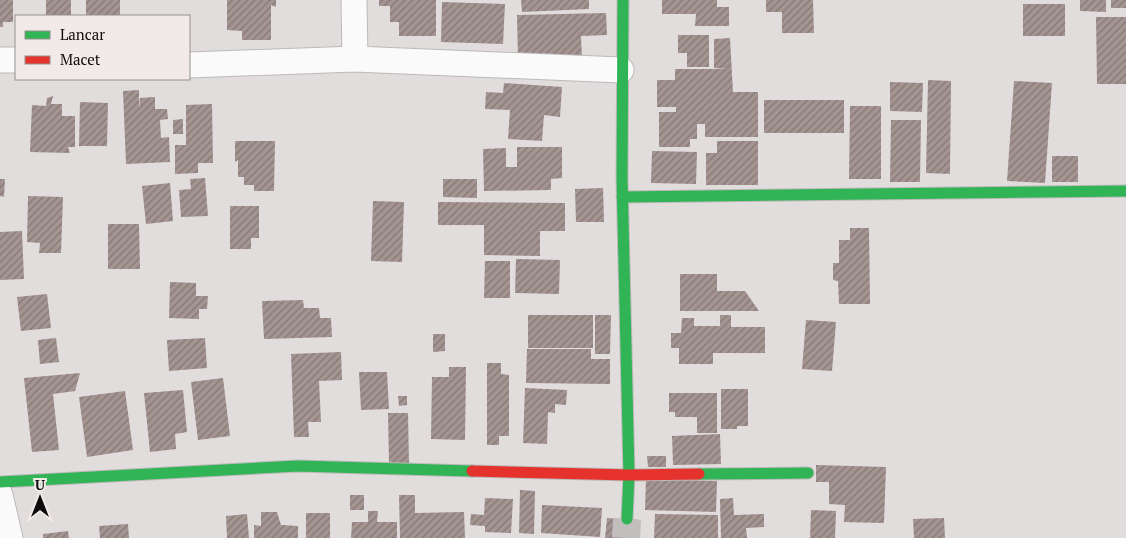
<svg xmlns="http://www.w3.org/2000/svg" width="1126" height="538" font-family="'PT Serif',serif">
	<defs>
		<pattern id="building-hatch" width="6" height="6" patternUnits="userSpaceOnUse" patternTransform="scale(1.25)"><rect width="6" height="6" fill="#a49492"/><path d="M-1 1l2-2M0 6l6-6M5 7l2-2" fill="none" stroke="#847775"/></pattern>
	</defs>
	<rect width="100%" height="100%" fill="#e2dddd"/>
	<path fill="url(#building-hatch)" d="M0 0H13V22H3V27H0Z
		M46 0H71V16H46Z
		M86 0H120V16H86Z
		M227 0H276V7L271 5V40H242V31L227 30Z
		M379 0H436V36H399V22H390V6H379Z
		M521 0H589V9L522 12Z
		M662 0H717V7H729V26H695L696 14H662Z
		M766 0H813L814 33H782V12H766Z
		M1080 0H1106V12L1080 11Z
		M1111 0H1126V8H1111Z
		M442 2 505 4 503 44 441 42Z
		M1023 4H1065V36H1023Z
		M606 13 607 35 581 36 582 58 518 60 517 15Z
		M1096 17H1126V84H1097Z
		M678 35H709V67H687V53H678Z
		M730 38 733 92H758V137H705V124H697V139H690V147H659V112H676V107H657V80H675V69H728L714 68V39Z
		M928 80 951 81 950 174 926 173Z
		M1014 81 1052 83 1045 183 1007 181Z
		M890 82 923 83 922 112 890 111Z
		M504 83 562 87 560 117 544 115 542 141 508 139 510 110 485 109 486 92 503 93Z
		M139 90V109L140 98 155 97V109H167L168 119 160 120 161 138 169 137 170 162 126 164 123 91Z
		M53 96 51 104H62V116H75V147H68L70 153 30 152 32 105 46 106 47 98Z
		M764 100H844V133H764Z
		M80 102 108 103 107 146H79Z
		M212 104 213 163H198V173L175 174V145H186V105Z
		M850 106H881V179H849Z
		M183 119V134H173V120Z
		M891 120H921L920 182H890Z
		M235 141H275L274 191H254V185H244V177H238V160L235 162Z
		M717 141H758V185H706V153H717Z
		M517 147H562V178L551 179V190L484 191 483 149 506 148V167H517Z
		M652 151 697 152 696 184 651 183Z
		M1052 156H1078V182H1052Z
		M205 178 208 216 181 217 179 190 191 189 190 179Z
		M0 179H5L4 197 0 196Z
		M443 179H477V198L443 197Z
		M170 183 173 221 146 224 142 186Z
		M603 188 604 222H576L575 189Z
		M28 196 63 197 61 253H39L40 243 27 242Z
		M373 201 404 202 402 262 371 261Z
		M438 202 565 203V231H540V256L484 255V225H438Z
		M230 206H259V238H251V249H230Z
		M108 224H139L140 269H108Z
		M850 228H869L870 304H839L838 281 833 280V263H839V240H850Z
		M22 231 24 279 0 280V232Z
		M516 259 560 260 559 294 515 293Z
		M485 261H510V298H484Z
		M680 274H717V291H745L759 311H680Z
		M170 282 196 283V296H208L207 309H199V319L169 318Z
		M47 294 51 328 21 331 17 297Z
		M303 300 304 308H319L320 318H331L332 337 264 339 262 301Z
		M528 315H593V348H528Z
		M595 315H611L610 354H595Z
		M720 315H731V327H765V353H713V364H679V348H671V333H681L682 318H694V326H720Z
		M806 320 836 322 832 371 802 369Z
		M433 334H445V351L433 352Z
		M56 338 59 362 40 364 38 340Z
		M205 338 207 368 169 371 167 340Z
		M527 349H591V359H610V384L526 383Z
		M341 352 342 380 319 381 321 422H308L309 437H294L291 354Z
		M487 363H501V374L509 375V436H499V445H487Z
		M449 367H466L465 440 431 439 432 377H449Z
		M359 372H387L389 409 361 410Z
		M80 373 75 391 53 394 59 450 32 452 24 378Z
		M223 378 230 436 198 440 191 382Z
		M525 388 567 390 566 405 555 404V413L548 412 547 444 523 443Z
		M721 389H748V426H737V429H721Z
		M183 390 187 432 175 434 176 449 150 452 144 393Z
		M125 391 133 450 87 457 79 397Z
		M669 393H717V433H697V417H675V412H669Z
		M398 396H407V405L399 406Z
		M388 413H408L409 464H389Z
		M720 434 721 464 673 465 672 436Z
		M647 456H666V467H648Z
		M816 465 886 467 884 523 844 522 845 505 829 504V482H816Z
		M646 479 717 481 716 512 645 510Z
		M520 490 535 491 534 534 519 533Z
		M350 495H364V510H350Z
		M399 495H415V513L464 512 465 538H400Z
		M485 498 513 499 511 533 485 532V526L470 525 471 514 484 515Z
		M733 498 734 515 764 514V527L746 528 747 538H721L720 499Z
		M542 505 602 508 600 537 541 533Z
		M811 510 836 511 835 538H810Z
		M368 511H378L377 522H397V538H351L352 522H368Z
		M261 512H277L281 525 298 526V538H254V525L261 526Z
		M306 513H330V538H306Z
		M247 514 249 538H227L226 516Z
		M655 514 718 515V538H654Z
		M607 518 639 520 638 538H605Z
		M944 518 945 538H914L913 519Z
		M128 524 129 538H100L99 526Z
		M68 531 69 538H43V534Z"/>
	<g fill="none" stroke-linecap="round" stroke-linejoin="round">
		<path stroke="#c2bebe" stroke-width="28" stroke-dasharray="28 14" stroke-linecap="butt" d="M626 538 627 519"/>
		<defs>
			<path id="street" d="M354 0 355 59
				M0 60H16
				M189 65 355 59 621 70
				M0 495 10 538"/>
			<path id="fast" d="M623 0 622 178 629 475 627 519
				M622 197 1126 191
				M699 474 808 473
				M0 482 298 466 472 471"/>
			<path id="jam" d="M472 471 629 475 699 474"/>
		</defs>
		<use href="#street" stroke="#bcb9b9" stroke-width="27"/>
		<use href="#fast" stroke="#bcb9b9" stroke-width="13"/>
		<use href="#jam" stroke="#bcb9b9" stroke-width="13"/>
		<use href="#street" stroke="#fbfafa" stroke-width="25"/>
		<use href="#fast" stroke="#30b455" stroke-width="11"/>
		<use href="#jam" stroke="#e5322d" stroke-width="11"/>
	</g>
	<rect x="15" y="15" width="175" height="65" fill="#f1eae8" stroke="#969190"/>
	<rect x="25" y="31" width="25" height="8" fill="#30b455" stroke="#969190"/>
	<text x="60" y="40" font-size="15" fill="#0d0b0b">Lancar</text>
	<rect x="25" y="56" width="25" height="8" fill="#e5322d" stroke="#969190"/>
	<text x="60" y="65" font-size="15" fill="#0d0b0b">Macet</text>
	<g transform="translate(40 498)" stroke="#f1eae8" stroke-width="4" paint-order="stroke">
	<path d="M0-4L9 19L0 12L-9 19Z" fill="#0d0b0b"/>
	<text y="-8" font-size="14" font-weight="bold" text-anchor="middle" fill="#0d0b0b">U</text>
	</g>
</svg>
